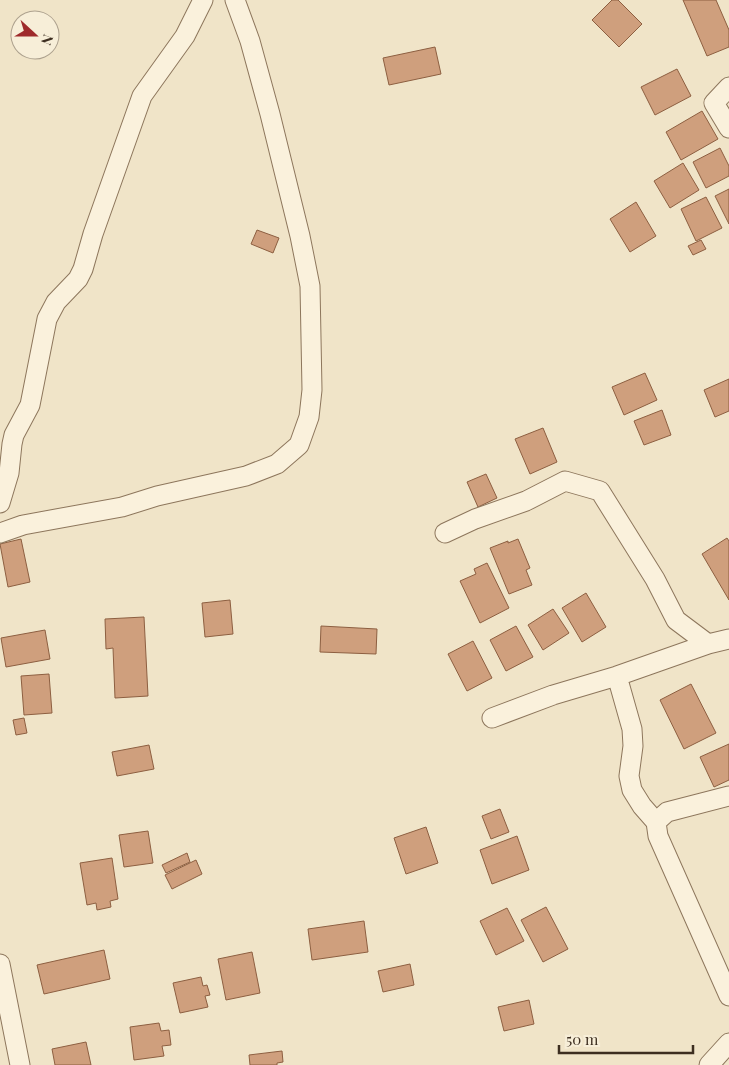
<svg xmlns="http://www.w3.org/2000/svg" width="729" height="1065" font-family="'Playfair Display',serif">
	<rect width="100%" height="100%" fill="#f0e4c8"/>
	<path fill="#cf9f7d" stroke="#8d5f41" d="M612 0H618L642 24 619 47 592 20Z
		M683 0H716L729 30V47L707 56Z
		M435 47 441 74 389 85 383 58Z
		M677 69 691 96 655 115 641 87Z
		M702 111 718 139 681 160 666 132Z
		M720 148 729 166V176L706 188 693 162Z
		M683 163 699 190 670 208 654 181Z
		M729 189V224L715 196Z
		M706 197 722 228 696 241 681 209Z
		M636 202 656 236 630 252 610 219Z
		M257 230 279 238 273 253 251 244Z
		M701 240 706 249 693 255 688 246Z
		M645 373 657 400 624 415 612 387Z
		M729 379V411L715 417 704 390Z
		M662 410 671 435 644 445 634 421Z
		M543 428 557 462 530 474 515 439Z
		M486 474 497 498 478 507 467 482Z
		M727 538 729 541V600L702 554Z
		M21 539 30 582 8 587 0 544Z
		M518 539 530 568 526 570 532 585 509 594 490 548 508 541V543Z
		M487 563 509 608 480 623 460 581 476 574 474 569Z
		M586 593 606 627 582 642 562 608Z
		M230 600 233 634 205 637 202 603Z
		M553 609 569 633 543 650 528 625Z
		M144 617 148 696 115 698 113 648 106 649 105 619Z
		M321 626 377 629 376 654 320 652Z
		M516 626 533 657 506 671 490 640Z
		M45 630 50 659 6 667 1 638Z
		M473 641 492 678 467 691 448 654Z
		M49 674 52 713 24 715 21 676Z
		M691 684 716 733 684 749 660 700Z
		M24 718 27 733 16 735 13 720Z
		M729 744V780L714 787 700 757Z
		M149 745 154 769 117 776 112 752Z
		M500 809 509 832 491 839 482 816Z
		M426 827 438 863 406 874 394 838Z
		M148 831 153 863 124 867 119 835Z
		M517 836 529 870 492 884 480 850Z
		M187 853 190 862 166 873 162 865Z
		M112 858 118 899 110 901 111 907 97 910 96 903 87 905 80 863Z
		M196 860 202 874 172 889 165 875Z
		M546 907 568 949 543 962 521 920Z
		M507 908 524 941 496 955 480 921Z
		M364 921 368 952 312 960 308 929Z
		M104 950 110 979 44 994 37 965Z
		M252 952 260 993 226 1000 218 959Z
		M410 964 414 985 383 992 378 971Z
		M201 977 203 986 207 985 210 995 205 996 208 1007 180 1013 173 983Z
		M529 1000 534 1024 504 1031 498 1007Z
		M159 1023 161 1031 169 1030 171 1045 162 1046 164 1056 134 1060 130 1027Z
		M86 1042 91 1065H55L52 1049Z
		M282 1051 283 1062 277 1063V1065H250L249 1055Z"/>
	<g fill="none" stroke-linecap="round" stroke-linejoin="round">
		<defs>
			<path id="minor" d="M729 87 714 103 729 128
				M0 503 9 473 12 444 14 435 30 405 47 319 56 302 78 279 83 269 93 234 142 96 185 36 203 0
				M0 533 23 525 122 507 157 496 246 476 277 464 299 445 309 417 312 390 310 286 300 236 270 114 250 41 235 0
				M445 533 475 519 526 501 565 481 600 491 655 579 676 620 708 644 729 639
				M708 644 617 676 632 729 633 746 629 776 632 790 642 806 656 822 658 836 729 996
				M492 718 553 695 617 676
				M656 822 667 812 729 796
				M0 964 20 1065
				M709 1065 729 1043"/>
		</defs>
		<use href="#minor" stroke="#8d765c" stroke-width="21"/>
		<use href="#minor" stroke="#faf1dc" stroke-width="19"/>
	</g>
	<g transform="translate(35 35) rotate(111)"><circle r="24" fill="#f7eed8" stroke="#ada18e"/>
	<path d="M0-4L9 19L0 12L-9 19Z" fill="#9e2a2b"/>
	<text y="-8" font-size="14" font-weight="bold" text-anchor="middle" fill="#3d2e20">N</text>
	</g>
	<path d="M559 1045v8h134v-8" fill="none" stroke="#3d2e20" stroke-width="2.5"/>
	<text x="566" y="1045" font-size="15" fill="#3d2e20" stroke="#f7eed8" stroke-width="4" paint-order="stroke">50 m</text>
</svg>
